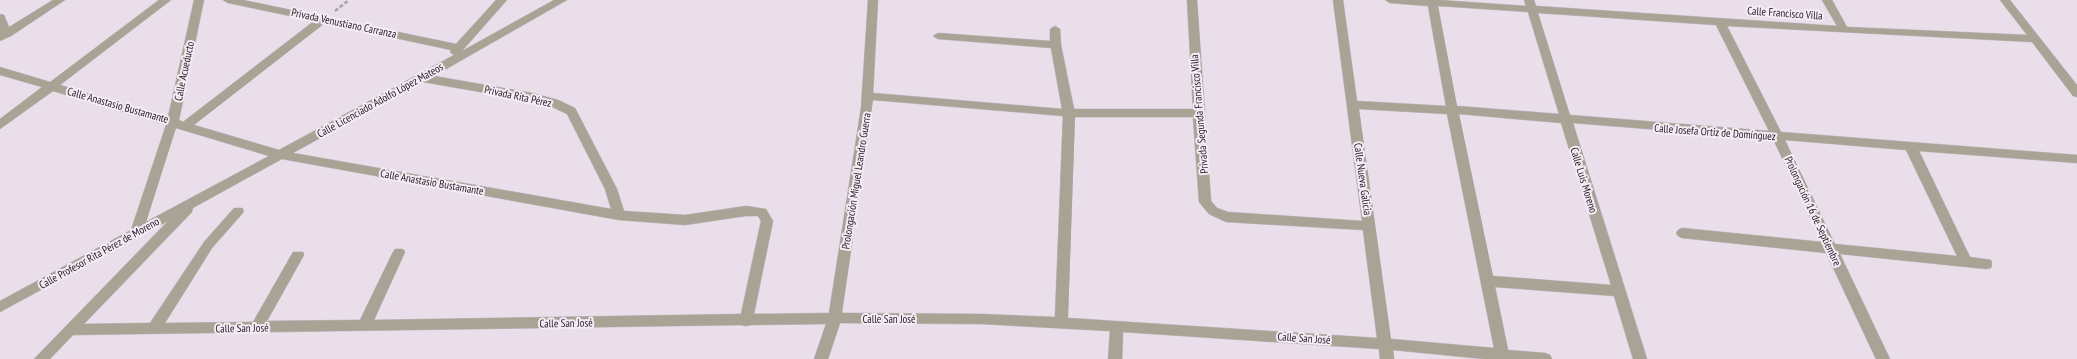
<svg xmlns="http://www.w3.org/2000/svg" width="2077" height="359" font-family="'PT Sans Narrow',sans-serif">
	<rect width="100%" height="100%" fill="#e9deea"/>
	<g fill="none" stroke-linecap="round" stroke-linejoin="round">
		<defs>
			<path id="minor" d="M53 0H65L11 36 0 41V14L4 15 9 27Z
				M159 0H171L60 85 168 117 194 0H204L179 120 183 122 314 21 228 3 223 0H243L456 44 496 0H507L462 51 554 0H567L434 76 532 93 558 100 575 108 617 189 624 211 685 215 746 206 766 209 773 221 754 314 829 313 861 108 868 0H878L873 93 1062 109 1051 48 938 39 933 36 938 33 1050 41V29L1055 26 1060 29 1061 45 1074 109H1193L1187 0H1197L1211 201 1217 208 1228 212 1362 221 1333 0H1343L1357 101 1446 106 1428 6 1390 3 1385 0H1439L1526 6 1524 0H1534L1536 6 1837 26 1822 0H1832L1847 27 2027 35 2000 0H2010L2077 85V97L2073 96 2032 42 1727 26 1781 132 2077 155V163L1919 151 1970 257 1991 260 1992 264 1991 268 1986 269 1840 254 1890 359H1876L1826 253 1682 238 1678 236 1676 233 1678 230 1682 228 1822 242 1773 139 1573 123 1647 359H1633L1614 296 1495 287 1508 350 1545 353 1550 355 1552 359H1484L1393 350 1394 359H1380L1379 349 1123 332 1122 359H1108L1110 331 981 324 840 323 828 359H814L826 324 751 325 746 326 741 325 73 335 50 359H34L168 221 0 312V301L131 230 166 125 53 91 0 129V119L42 87 0 75V67L50 82ZM1438 6 1528 12 1559 114 1457 106ZM1538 13 1716 25 1769 131 1570 115ZM325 23 451 50 450 52 454 55 279 150 194 125ZM423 82 532 101 550 106 567 114 605 189 611 209 293 153ZM873 100 1063 116 1055 317 981 314 842 313ZM1359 109 1447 114 1494 348 1391 339ZM1459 114 1561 123 1611 285 1493 276ZM1075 117H1193L1199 202 1209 214 1226 222 1363 230 1377 338 1068 318ZM176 128 269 156 146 222ZM1785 140 1906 150 1957 256 1835 244ZM282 159 619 220 685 225 746 216H758L761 221 741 314 374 320 405 252 403 249H395L393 252 360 320 267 321 304 255 303 252H293L253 322 165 323 212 248 242 214 244 211 242 208H234L204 242 150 323 84 324 192 212 193 208Z"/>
		</defs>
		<use href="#minor" stroke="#c6bcc7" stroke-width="1"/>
		<path stroke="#aaa1ab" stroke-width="2.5" stroke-dasharray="4 2" stroke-linecap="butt" d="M335 11 349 0"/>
		<use href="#minor" fill="#a7a395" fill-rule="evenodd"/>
	</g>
	<g text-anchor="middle" stroke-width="4" stroke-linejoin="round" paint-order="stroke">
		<g font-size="11" fill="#272327" stroke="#f6ebf7">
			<text transform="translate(1785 13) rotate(4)" y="4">Calle Francisco Villa</text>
			<text transform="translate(344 23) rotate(12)" y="4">Privada Venustiano Carranza</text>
			<text transform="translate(184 71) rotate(-78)" y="4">Calle Acueducto</text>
			<text transform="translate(518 96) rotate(12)" y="4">Privada Rita Pérez</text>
			<text transform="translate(380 100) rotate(-29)" y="4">Calle Licenciado Adolfo López Mateos</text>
			<text transform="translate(118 105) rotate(16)" y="4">Calle Anastasio Bustamante</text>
			<text transform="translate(1199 114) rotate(-95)" y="4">Privada Segunda Francisco Villa</text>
			<text transform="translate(1715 132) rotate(4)" y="4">Calle Josefa Ortiz de Domínguez</text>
			<text transform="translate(1363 179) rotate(82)" y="4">Calle Nueva Galicia</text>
			<text transform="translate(1584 180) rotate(73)" y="4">Calle Luis Moreno</text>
			<text transform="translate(856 181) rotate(-81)" y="4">Prolongación Miguel Leandro Guerra</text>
			<text transform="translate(432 182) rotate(10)" y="4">Calle Anastasio Bustamante</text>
			<text transform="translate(1813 211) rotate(65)" y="4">Prolongación 16 de Septiembre</text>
			<text transform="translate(99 253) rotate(-29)" y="4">Calle Profesor Rita Pérez de Moreno</text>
			<text x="889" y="323">Calle San José</text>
			<text transform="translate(566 323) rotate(-1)" y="4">Calle San José</text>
			<text transform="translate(242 328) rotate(-1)" y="4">Calle San José</text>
			<text transform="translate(1304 338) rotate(4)" y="4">Calle San José</text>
		</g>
	</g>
</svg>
